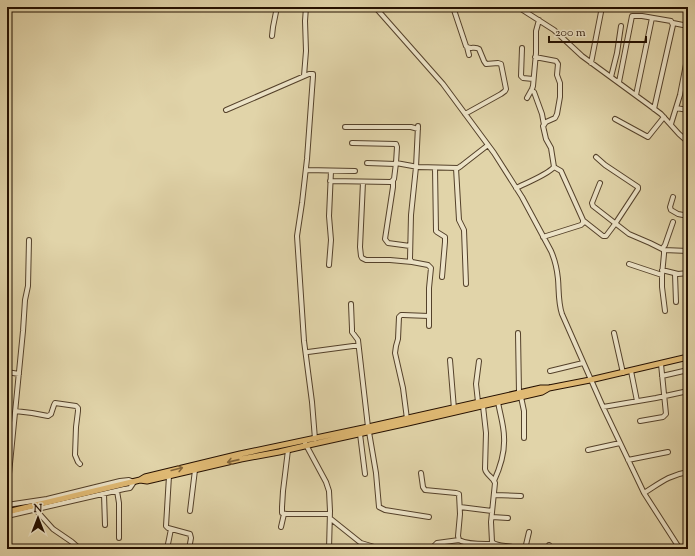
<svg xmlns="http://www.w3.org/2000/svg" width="695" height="556" font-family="'Sorts Mill Goudy',serif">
	<rect width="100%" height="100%" fill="#e1d4a9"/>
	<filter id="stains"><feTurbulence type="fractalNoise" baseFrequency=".005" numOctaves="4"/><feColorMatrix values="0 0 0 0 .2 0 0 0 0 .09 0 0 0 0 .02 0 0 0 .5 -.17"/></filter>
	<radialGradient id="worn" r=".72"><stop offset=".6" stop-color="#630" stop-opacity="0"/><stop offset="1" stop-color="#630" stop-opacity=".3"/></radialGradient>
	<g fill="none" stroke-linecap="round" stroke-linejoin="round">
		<defs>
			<path id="minor" d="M375 7 443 84 494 153 522 197 551 251C555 260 557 269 558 279 559 290 558 302 562 314L603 407 644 493 680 549
				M453 7 466 46C469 50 475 46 479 49L484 61 486 64 498 63 501 64 506 89 505 91 501 94 465 114
				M518 7 554 30 582 56 649 105 661 114 679 134 688 142
				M673 23 688 26
				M272 36 273 27 277 7
				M467 47 469 55
				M522 48 521 76 523 78 533 79
				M591 63 602 7
				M304 76 306 51 305 21 306 7
				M611 77 617 53 621 26
				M619 82 632 16H642L671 21 673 25 654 109
				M534 92 542 114 544 125
				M636 95 652 18
				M527 98 532 89 533 86 536 53V31L539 20
				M676 108 688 110
				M226 110 309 74H313V76L307 159 302 203 297 236 304 341 312 402 315 439
				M615 119 648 137 664 117
				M671 124 680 95 688 54
				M418 126 416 167 411 215 410 259 412 262 428 265 431 268 429 288V326
				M345 127H411L418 129
				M352 143 396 144 397 147 396 163
				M367 163 396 164
				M435 168 436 231 437 232 445 237V242L442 277
				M456 168 459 220 464 230 466 284
				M306 170 355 171
				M330 181 391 182 394 179 396 163 418 167 458 168 461 166 488 145
				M393 181V187L385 239 388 243 410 246
				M363 182 360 247 361 256 362 258 366 260H390L412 262
				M600 183 592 203 593 206 629 234 650 243 664 250V254L662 275V287L665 311
				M516 188C526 183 547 175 554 167L551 148 546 139 543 126 546 122 555 118 557 114 560 97V83L557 75 558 64 556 61 535 57
				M673 197 670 207 671 210 678 214 688 216
				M584 221 603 236H606L615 224 638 189V187L605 165 596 157
				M543 237 581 225 583 223V220L561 171 554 167
				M662 249 665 245 673 222
				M664 250 688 251
				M629 264 662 275
				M329 265 331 240 329 216 331 171
				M662 270 678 274 688 273
				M675 274 676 302
				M351 304 352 329V332L358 340 368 427
				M518 333 519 393
				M614 333 623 373
				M308 352 353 346H358
				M450 360 454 409
				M550 371 583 363
				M631 371 637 401
				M7 372 19 374
				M662 376 688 370
				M521 397 524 411V438
				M478 402 476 384 479 361
				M483 406 486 433 485 469C486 475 493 477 495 483L491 522 492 542C499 548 510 544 518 549
				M603 407 656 398 688 391
				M15 411 32 413 48 416 51 414 54 405 55 403 76 406 78 408V411L76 427 75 455 78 462 80 464
				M407 419 403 388 395 353 396 346 398 339 399 317 401 315H403L429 316
				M640 421 663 417 666 414 661 364
				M369 432 376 473 379 507 385 510 429 517
				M360 434 365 474
				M305 443 326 482 329 491 330 511 329 549
				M288 450 283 491 282 507V513L286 514H330
				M588 450 620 443
				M628 460 668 452
				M421 473 423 487 425 490 456 493 459 494 460 514 458 536 459 540C469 545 482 544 493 544
				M169 476 166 526 168 528 190 534 191 538 189 549
				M494 481C500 468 505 452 504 437 504 426 500 414 498 402
				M117 491 119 503V538
				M644 493C660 483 669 475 688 472
				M104 494 105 525
				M494 495 521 496
				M7 505 8 484 23 331 25 300 28 286 29 240
				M7 505 47 499 120 481 129 480 134 482 130 488 124 489 7 516
				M460 507 492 511
				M36 510 53 529 72 542 80 549
				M190 511 195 470
				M492 517 508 518
				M331 519 361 543 381 549
				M281 527 284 514
				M167 549 171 529
				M431 549 437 543 459 540
				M525 549 529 532
				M548 549 549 545"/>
			<path id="major" d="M140 480 145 477 240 454 368 427 541 388H549L590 380 688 357
				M7 512 140 480 147 481 241 459 279 452 313 444 408 423 542 392 549 388"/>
		</defs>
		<use href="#minor" stroke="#54412a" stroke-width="6"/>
		<use href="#major" stroke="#251000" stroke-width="7"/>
		<use href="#minor" stroke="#ece3c7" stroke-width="4"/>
		<use href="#major" stroke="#e0ba74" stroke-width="5"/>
	</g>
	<defs><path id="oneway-shaft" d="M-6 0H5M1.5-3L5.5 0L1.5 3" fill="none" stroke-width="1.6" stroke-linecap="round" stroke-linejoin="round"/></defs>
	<g stroke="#82653a">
		<use href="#oneway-shaft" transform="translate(233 461) rotate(167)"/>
		<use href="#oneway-shaft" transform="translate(177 469) rotate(-14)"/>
	</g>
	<rect width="695" height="556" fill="none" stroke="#e1d4a9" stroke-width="24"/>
	<rect x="8" y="8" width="679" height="540" fill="none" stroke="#251000" stroke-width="2"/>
	<rect x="12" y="12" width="671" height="532" fill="none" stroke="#251000"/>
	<g transform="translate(38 518)" stroke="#ece3c7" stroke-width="3" paint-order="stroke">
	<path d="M0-3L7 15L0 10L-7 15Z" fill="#251000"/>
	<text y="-6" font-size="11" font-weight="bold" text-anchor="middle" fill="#251000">N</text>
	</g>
	<path d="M549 36v6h97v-6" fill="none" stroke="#251000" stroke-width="2"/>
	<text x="555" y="36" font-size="12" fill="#251000" stroke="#ece3c7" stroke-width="3" paint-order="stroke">200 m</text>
	<rect width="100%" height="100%" filter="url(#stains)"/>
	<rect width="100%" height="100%" fill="url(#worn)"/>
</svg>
